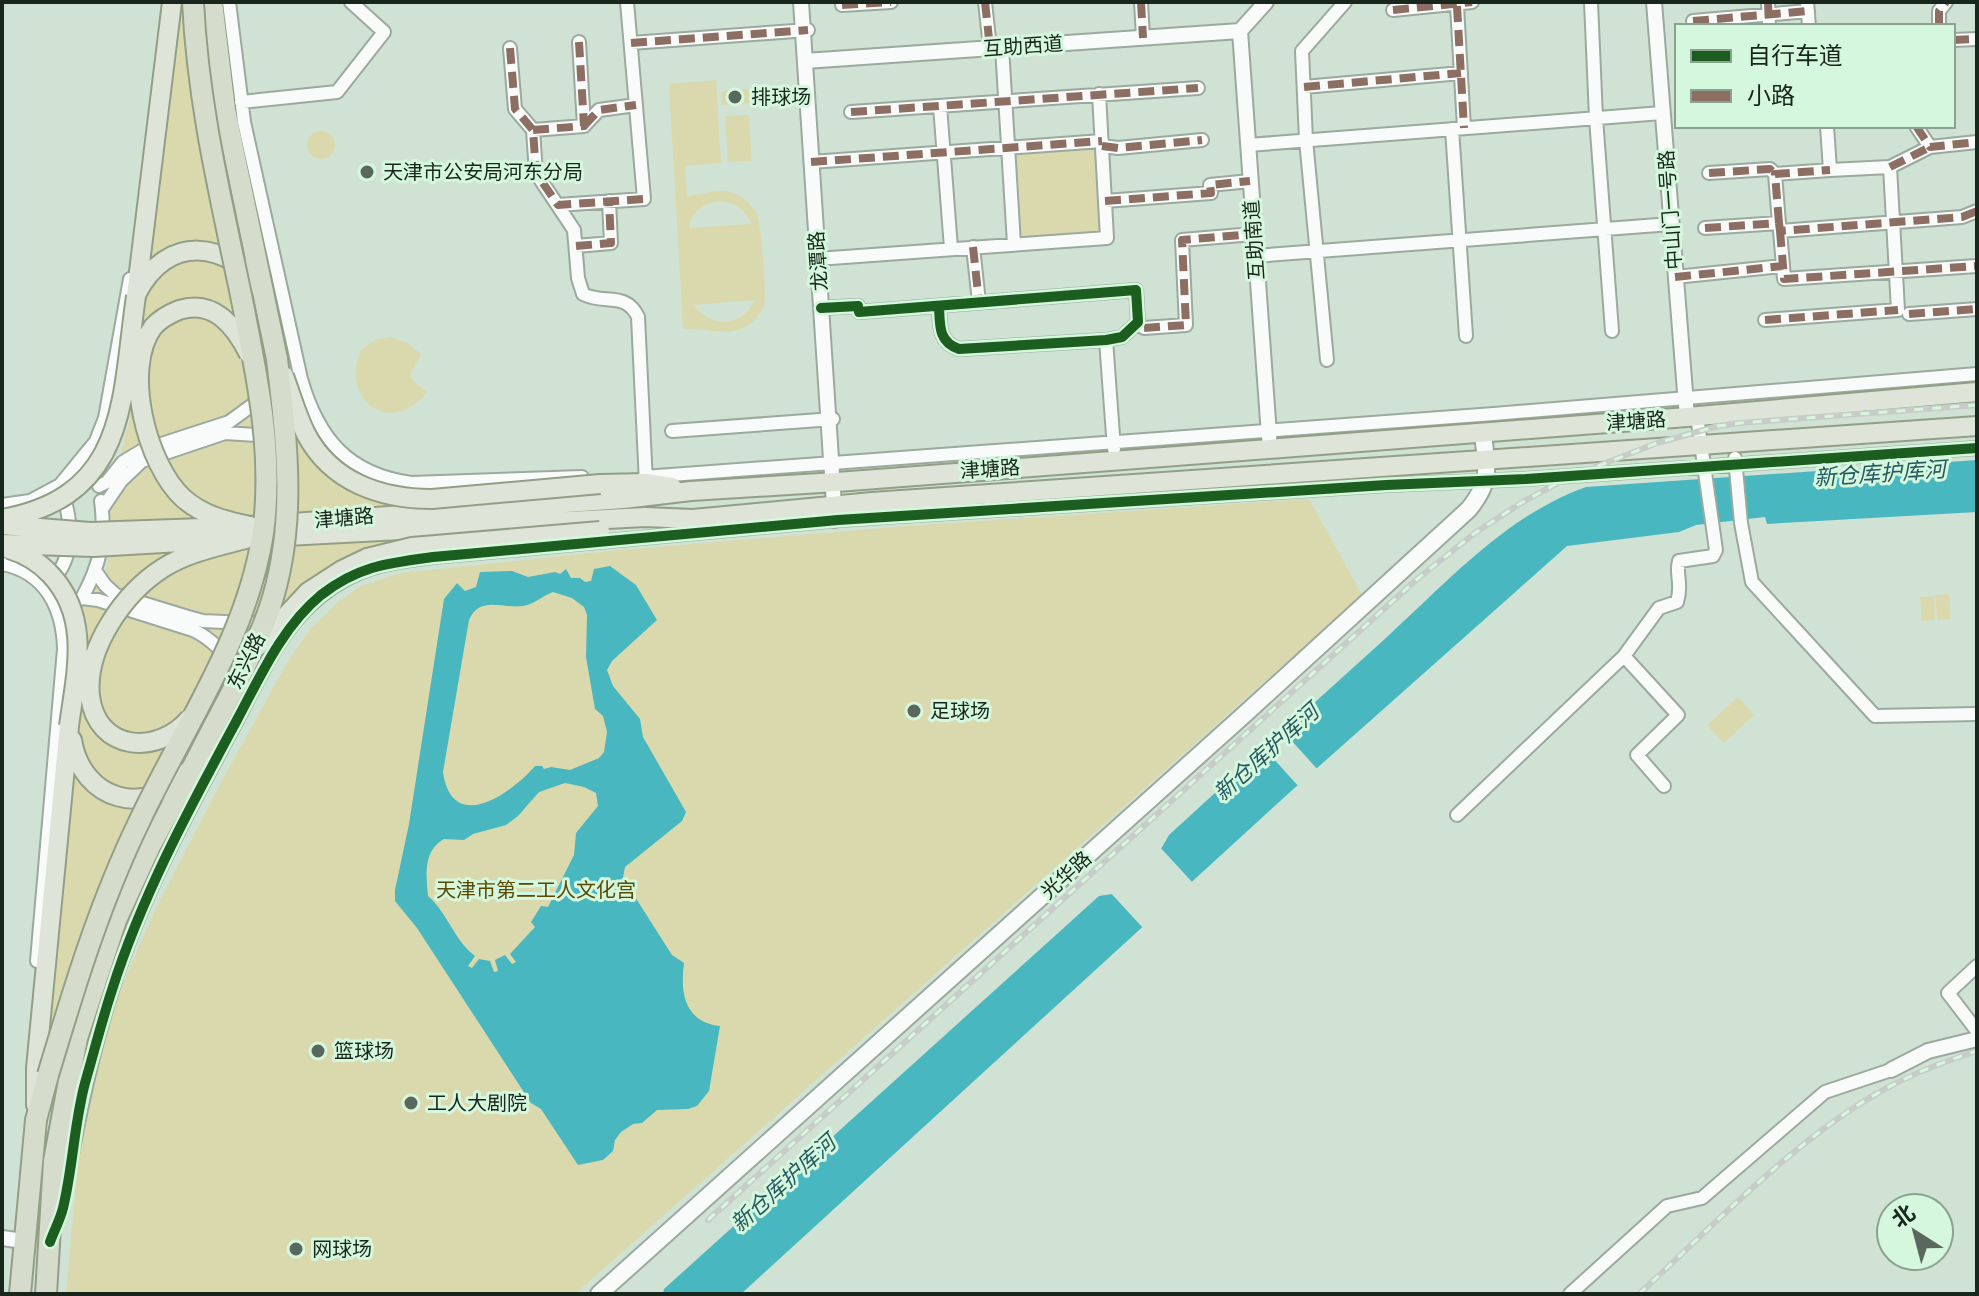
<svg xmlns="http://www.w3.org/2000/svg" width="1979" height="1296" font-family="'Varela Round','Noto Sans SC',sans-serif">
	<rect width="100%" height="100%" fill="#d0e2d4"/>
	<path fill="#dad9ae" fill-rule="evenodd" d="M208 6 211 94 233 168 275 358 309 426 324 448 344 467 367 482 392 489H447L449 540 364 548 305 583 203 678 127 825 83 930 51 1031 84 670 87 622 81 602 107 567 110 540 108 485 119 460 130 418 133 359 159 203 177 9Z
		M716 80 721 163 685 166 687 196C705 195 721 185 740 196 747 200 753 207 757 214 761 224 767 296 764 306 760 315 752 324 743 328 724 337 703 327 683 329L669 84ZM720 201C734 202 746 210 751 224L689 228C692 211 704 203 720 201ZM755 300C742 327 711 329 694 305Z
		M749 89 750 103 722 105 721 91Z
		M749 115 752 161 728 162 725 116Z
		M307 145a14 14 0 1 1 28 0a14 14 0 1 1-28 0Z
		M1097 144 1103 232 1019 238 1013 150Z
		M392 337 407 343 421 354 410 375 413 381 427 392C391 438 339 400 361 350L377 339Z
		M1309 499 1362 595 575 1294H66L81 1127 119 992 156 908 218 788 287 663 310 629 337 603 361 586 401 573 609 551 907 526Z
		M1949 594 1951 619 1937 620 1935 595Z
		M1934 596 1935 620 1922 621 1920 597Z
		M1738 697 1754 715 1724 743 1707 725Z"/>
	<path fill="#48b7c0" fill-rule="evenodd" d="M1977 460V512L1767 524 1765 517 1696 525 1679 532 1567 546 1289 793 741 1294H663L664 1289 1099 896 1112 894 1161 849 1169 835C1241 769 1314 703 1387 637 1447 582 1507 515 1586 487Z
		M610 566 636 585 657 620 612 661 607 670 613 686 640 719 643 737 686 812 682 821 625 867 623 878 672 955 684 963C680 992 684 1022 720 1026L709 1091 697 1106 688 1109 657 1110 642 1123 633 1124 621 1132 615 1140 613 1151 603 1160 578 1165 541 1109 531 1103 417 928 395 901V890L409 824 444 599 457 583 465 591 476 587 480 572 512 571 528 577 555 572 560 574 566 569 571 578H580L585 582 591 581 594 569ZM553 592 572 598 584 607 587 615 586 657 595 709 603 716 607 732 604 752 599 758 570 770 551 767 544 769 542 766H535C511 794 452 835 443 772L469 620C480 595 502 609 523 606 535 604 542 596 553 592ZM565 783 584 787 596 793 598 806 576 833 574 855 548 907 541 906 531 922 535 927 510 954 516 962 512 964 505 955 495 960 498 971 494 972 490 961 479 959 472 968 468 966 475 956C454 940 447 912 428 896 426 875 423 851 444 839L464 840 473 834 506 825 518 816 539 792Z"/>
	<path fill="#d0e2d4" d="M1282 730 1319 771 1300 788 1263 747Z
		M1158 845 1193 883 1143 928 1108 890Z"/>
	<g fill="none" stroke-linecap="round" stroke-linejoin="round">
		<defs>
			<path id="minor" d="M229 2 244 122 301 379C318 438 347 474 411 483L582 477
				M985 2 990 48
				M1141 2 1143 38
				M1591 2 1596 118 1612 331
				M1768 2 1769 26
				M1807 2 1809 26
				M842 5 891 2
				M1457 6 1464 128
				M1393 10 1472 2
				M1693 21 1808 11
				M1939 26V11L1946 2
				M1953 40 1977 39
				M631 43 808 30
				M1002 47 1014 244
				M510 48 515 109 533 130 536 173 574 230 578 278 583 294C604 305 626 291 638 317L646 483
				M1304 87 1461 73
				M241 102 337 92 384 32 351 2
				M940 106 951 248
				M851 112 1198 88
				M584 126 599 110 636 105
				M1916 126 1930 147 1977 142
				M1452 129 1466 336
				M533 130 584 126 579 42
				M1248 145 1662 113
				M1102 146 1118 148 1202 140
				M811 162 1102 141
				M1890 167 1930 147
				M1709 173 1770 169 1775 174
				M1105 201 1211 193 1210 185 1250 181
				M558 205 644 199 627 2
				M1779 223 1775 174 1830 170
				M1705 228 1779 223 1780 231 1962 217 1977 211
				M1780 231 1783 266
				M576 246 611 243 609 201
				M973 247 979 302
				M1255 256 1671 224
				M817 259 1107 238 1099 94
				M1675 277 1783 266 1784 279 1977 266
				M821 308 858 306 859 312 1136 290 1138 322 1122 337 1106 340 959 349C938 342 940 325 939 306
				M1909 314 1977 309
				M1765 320 1898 310 1890 167 1830 170 1827 126
				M1144 328 1186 325 1182 240 1253 234
				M1106 340 1114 449
				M1327 360 1306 140 1302 51 1345 2
				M672 431 833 419
				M1735 458 1741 523 1752 582 1875 716 1977 714
				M644 477 1494 414 1977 374
				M99 486 107 482 123 462 143 450 229 422 262 398
				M2 505 30 501 60 485 96 441 105 418 130 279
				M102 509 121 481 142 461 225 433 271 436
				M2 564C46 572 63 609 64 649L37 961
				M96 572 105 585 116 595 188 617 203 621 268 624
				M50 582C77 557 72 520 61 488
				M82 598C100 565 106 539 101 501
				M65 607 82 598 98 600 193 630C215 640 228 659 244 677
				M1624 656 1678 715 1637 755 1664 786
				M1457 815 1624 656 1659 608 1677 602C1683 584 1675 574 1679 561L1713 556 1716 550 1697 416
				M1977 966 1948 993 1977 1031
				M56 1226 62 1209C75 1135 89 1062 112 990 141 898 188 811 234 726 258 681 280 628 321 596 358 566 388 563 433 557L838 520 1386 485 1526 479 1977 448
				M1570 1294 1667 1206 1702 1198 1825 1092 1891 1070"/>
			<path id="tertiary" d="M801 2 835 520
				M1654 2 1687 417
				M1240 31 1270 449
				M1240 31 1266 2
				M805 61 1240 31
				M1891 1070 1928 1051 1977 1039
				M2 1238 24 1241"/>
			<path id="secondary" d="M599 1294 1246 713 1469 509C1493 479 1486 468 1483 433"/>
			<path id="primary" d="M137 293C167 234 227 240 263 290
				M136 296 172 2
				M600 484 646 483 672 487
				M250 526 623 499 691 491 837 482 1687 417 1977 392
				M249 538 645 517 693 519 872 502 1977 426
				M72 740C82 801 147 819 187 772
				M36 1105V1068L69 726"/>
			<path id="trunk" d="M212 2 225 110 277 359
				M20 1294 36 1120 48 1075
				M46 1294 54 1161 77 1038 116 920 150 846 196 761"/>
		</defs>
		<use href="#minor" stroke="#9ba99f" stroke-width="16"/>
		<use href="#tertiary" stroke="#9ba99f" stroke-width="18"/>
		<use href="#secondary" stroke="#9ba99f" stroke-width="20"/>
		<use href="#primary" stroke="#929f86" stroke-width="22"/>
		<use href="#trunk" stroke="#929f86" stroke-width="24"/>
		<use href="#minor" stroke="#f8fbf9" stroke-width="12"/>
		<use href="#tertiary" stroke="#f8fbf9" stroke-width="14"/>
		<use href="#secondary" stroke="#f8fbf9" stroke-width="16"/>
		<use href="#primary" stroke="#dee4d7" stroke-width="18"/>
		<use href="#trunk" stroke="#d6dccc" stroke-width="20"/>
		<defs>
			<path id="rail" d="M708 1220 1416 580 1475 533 1521 503 1567 478 1657 443 1718 426 1740 423 1977 405
				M1639 1294C1713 1226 1799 1135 1887 1088 1916 1072 1946 1061 1977 1051"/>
		</defs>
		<use href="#rail" stroke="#c7ccc8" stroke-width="6"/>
		<use href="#rail" stroke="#d5f7dd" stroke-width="3" stroke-dasharray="9" stroke-linecap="butt"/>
		<defs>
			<path id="primary-bridge" d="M249 354C235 326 214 299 179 310 169 314 160 319 153 327 122 369 147 465 183 498 202 515 225 521 250 526
				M284 376C291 395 297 416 306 434 331 482 381 499 432 499L600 484
				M2 519C129 496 121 399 136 296
				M2 525 90 532 231 527
				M2 544 94 547 215 540
				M9 549C26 554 39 562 51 575 91 618 76 673 69 726
				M258 646 308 592 342 570 367 558 412 547 600 531
				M190 718C158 756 97 752 90 696 85 648 124 593 163 568 188 552 220 546 249 538"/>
			<path id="trunk-bridge" d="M196 761C221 710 252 660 270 607 297 526 287 442 277 359
				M48 1075C74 988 100 902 140 820 184 726 247 638 263 533 274 453 257 377 242 300 221 199 198 105 193 2"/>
		</defs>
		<use href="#primary-bridge" stroke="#929f86" stroke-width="22" stroke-linecap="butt"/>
		<use href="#trunk-bridge" stroke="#929f86" stroke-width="24" stroke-linecap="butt"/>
		<use href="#primary-bridge" stroke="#dee4d7" stroke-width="18"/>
		<use href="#trunk-bridge" stroke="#d6dccc" stroke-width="20"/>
		<path stroke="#8d6e63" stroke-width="8" stroke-dasharray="16 8" stroke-linecap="butt" d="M985 2 990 48
			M1141 2 1143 38
			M1768 2 1769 26
			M842 5 891 2
			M1457 6 1464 128
			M1393 10 1472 2
			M1693 21 1808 11
			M1939 26V11L1946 2
			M1953 40 1977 39
			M631 43 808 30
			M510 48 515 109 533 130 536 173 558 205 644 199
			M1304 87 1461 73
			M851 112 1198 88
			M584 126 599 110 636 105
			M1916 126 1930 147 1977 142
			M533 130 584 126 579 42
			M1102 146 1118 148 1202 140
			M811 162 1102 141
			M1890 167 1930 147
			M1709 173 1770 169 1775 174
			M1105 201 1211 193 1210 185 1250 181
			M1779 223 1775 174 1830 170
			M1705 228 1779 223 1780 231 1962 217 1977 211
			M1780 231 1783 266
			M576 246 611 243 609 201
			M973 247 979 302
			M1675 277 1783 266 1784 279 1977 266
			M1909 314 1977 309
			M1765 320 1898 310
			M1144 328 1186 325 1182 240 1253 234"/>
		<defs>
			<path id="cycleway" d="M821 308 858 306 859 312 1136 290 1138 322 1122 337 1106 340 959 349C938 342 940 325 939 306
				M50 1242C54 1231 60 1220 63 1208 73 1167 74 1124 85 1083 94 1052 102 1020 112 990 142 895 190 807 237 720 260 677 282 627 321 595 358 566 388 563 433 557L838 520 1386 485 1526 479 1977 448"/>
		</defs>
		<use href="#cycleway" stroke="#d5f7dd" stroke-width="15"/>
		<use href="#cycleway" stroke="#1b5e20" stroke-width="10"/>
	</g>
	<g fill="#59685c" stroke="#d5f7dd" stroke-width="3">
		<circle cx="735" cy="97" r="8"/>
		<circle cx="367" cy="172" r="8"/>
		<circle cx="914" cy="711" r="8"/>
		<circle cx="318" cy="1051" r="8"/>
		<circle cx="411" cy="1103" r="8"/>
		<circle cx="296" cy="1249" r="8"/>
	</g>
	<g text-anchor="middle" stroke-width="6" stroke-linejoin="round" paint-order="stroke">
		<g font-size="20" fill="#19261c" stroke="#d5f7dd">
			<text transform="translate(1023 46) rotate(-4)" y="7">互助西道</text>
			<text transform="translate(1670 210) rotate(-94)" y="7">中山门一号路</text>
			<text transform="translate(1254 240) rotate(-94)" y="7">互助南道</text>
			<text transform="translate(818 261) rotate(-94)" y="7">龙潭路</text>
			<text transform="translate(1636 421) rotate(-4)" y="7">津塘路</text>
			<text transform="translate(990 469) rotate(-4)" y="7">津塘路</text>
			<text transform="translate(344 518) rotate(-5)" y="7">津塘路</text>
			<text transform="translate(246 661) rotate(-64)" y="7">东兴路</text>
			<text transform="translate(1066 875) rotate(-42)" y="7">光华路</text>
		</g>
		<g font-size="20" fill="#19261c" stroke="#d5f7dd" text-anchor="start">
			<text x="751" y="104">排球场</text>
			<text x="383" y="179">天津市公安局河东分局</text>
			<text x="930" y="718">足球场</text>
			<text x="334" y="1058">篮球场</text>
			<text x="427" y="1110">工人大剧院</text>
			<text x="312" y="1256">网球场</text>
		</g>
		<g font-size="20" fill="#5a4a00" stroke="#d5f7dd">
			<text x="536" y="897">天津市第二工人文化宫</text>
		</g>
		<g font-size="22" font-style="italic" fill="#265a63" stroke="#d5f7dd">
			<text transform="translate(1880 473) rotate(-4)" y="8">新仓库护库河</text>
			<text transform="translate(1266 752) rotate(-42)" y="8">新仓库护库河</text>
			<text transform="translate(783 1183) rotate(-42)" y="8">新仓库护库河</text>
		</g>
	</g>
	<rect width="1979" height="1296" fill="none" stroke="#19261c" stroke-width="8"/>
	<rect x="1675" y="24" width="280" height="104" fill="#d5f7dd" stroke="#8aa390" stroke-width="2"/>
	<rect x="1691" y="50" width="40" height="12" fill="#1b5e20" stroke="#8aa390" stroke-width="2"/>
	<text x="1747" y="64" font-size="24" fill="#19261c">自行车道</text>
	<rect x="1691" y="90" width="40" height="12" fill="#8d6e63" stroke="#8aa390" stroke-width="2"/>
	<text x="1747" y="104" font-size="24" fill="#19261c">小路</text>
	<g transform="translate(1915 1232) rotate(324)"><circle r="38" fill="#d5f7dd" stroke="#8aa390" stroke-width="2"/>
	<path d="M0-6L14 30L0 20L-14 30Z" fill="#59685c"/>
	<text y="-12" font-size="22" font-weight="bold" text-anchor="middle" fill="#19261c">北</text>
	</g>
</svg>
